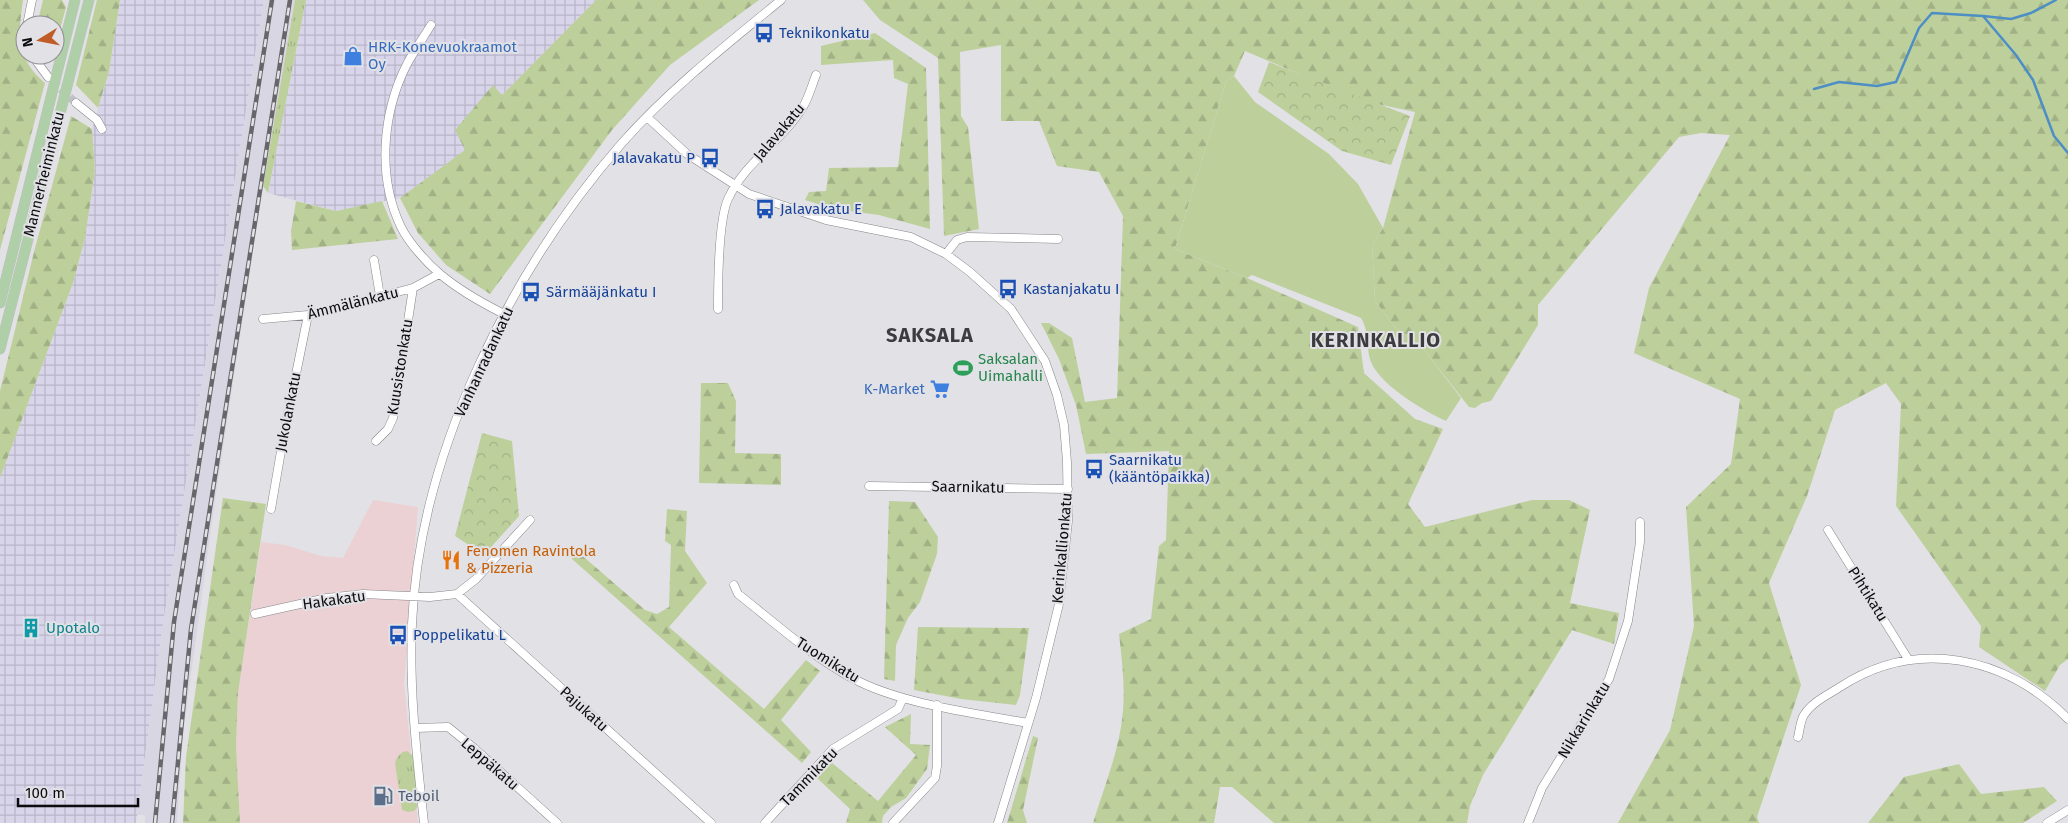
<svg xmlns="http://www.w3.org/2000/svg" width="2068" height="823" font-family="'Fira Sans',sans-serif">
	<defs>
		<pattern id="industrial-grid" width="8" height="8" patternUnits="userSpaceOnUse" patternTransform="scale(1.25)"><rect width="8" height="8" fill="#d8d5eb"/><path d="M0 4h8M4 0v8" fill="none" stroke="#b8b6c8"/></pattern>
		<pattern id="grass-tufts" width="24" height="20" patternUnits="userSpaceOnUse" patternTransform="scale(1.25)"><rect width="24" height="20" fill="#bdd09c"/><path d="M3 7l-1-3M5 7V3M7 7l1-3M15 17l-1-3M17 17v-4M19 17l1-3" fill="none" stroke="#a1b185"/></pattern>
		<pattern id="forest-firs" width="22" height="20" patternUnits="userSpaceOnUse" patternTransform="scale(1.25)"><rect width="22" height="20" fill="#bdd09c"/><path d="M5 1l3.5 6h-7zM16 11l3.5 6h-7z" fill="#a1b185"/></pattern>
		<pattern id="park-crowns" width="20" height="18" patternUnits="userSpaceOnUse" patternTransform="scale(1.25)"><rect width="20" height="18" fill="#bdd09c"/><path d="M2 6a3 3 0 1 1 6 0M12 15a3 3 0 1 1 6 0" fill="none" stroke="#a1b185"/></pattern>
	</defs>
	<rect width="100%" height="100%" fill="#e2e1e6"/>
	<path fill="#ebd1d3" d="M373 500 418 507 404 684 418 823H240L236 745 238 693 261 542 285 545 321 556 343 558Z"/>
	<path fill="url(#industrial-grid)" d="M120 0H264L163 624 136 823H0V478L73 283 85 238 95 171 92 129 109 72Z
		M306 0H596L502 95 493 86 466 150 400 198 336 211 268 193Z"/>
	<path fill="#d7d6e2" d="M264 0H295L263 186 214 507 183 733 177 823H145V815H137L163 624Z"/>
	<path fill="url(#grass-tufts)" d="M295 0H306L268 193 263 186Z
		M407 751 413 756 414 760 417 808 414 811 408 812 402 810 395 763C397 757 400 752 407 751Z"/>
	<path fill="url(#forest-firs)" d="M0 0H23C18 35 16 58 45 83L0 250Z
		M43 0H62L66 7 55 48V25H37Z
		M97 0H120L109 72 98 108 76 85Z
		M596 0H759L670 65 612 130 490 294 446 265 418 233 400 198 465 150 455 130 493 85 502 95Z
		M863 0H2068V659L2060 665 2045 691 1979 647 1981 626 1896 506 1901 404 1886 383 1835 410 1807 496 1769 583 1801 685 1757 817 1759 823H1618L1670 730 1694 626 1686 507 1731 464 1740 399 1634 353 1649 288 1730 135 1701 133 1679 137 1538 305V325L1491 401 1482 403 1475 408 1469 407 1425 351 1394 326 1375 301 1372 245 1383 228 1415 112 1363 101 1245 51 1234 76 1226 81 1175 249 1247 278 1358 327 1364 373 1415 419 1443 429 1408 504 1425 527 1532 500H1569L1590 510 1570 603 1619 613 1614 644 1572 630 1483 775 1470 806 1467 823H1274L1232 787H1220L1214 823H1093C1104 787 1120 749 1123 711 1125 686 1122 660 1119 634L1151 619 1159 546 1166 540 1169 451 1086 454 1076 405 1059 359 1041 323H1049L1072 338 1085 402 1117 398 1123 216 1099 172 1057 166 1039 121H1001V45L960 52 961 116 968 127 979 229 944 236 938 58 880 20Z
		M875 33 926 68 930 229 879 215 834 209 805 200 809 192 826 191 829 168 898 167 908 84 894 78 893 60 821 65V46Z
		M71 116 92 129 95 171 85 238 73 283 0 478V391L35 248Z
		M296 201 336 211 382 201 398 239 292 250 291 231Z
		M701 383H728L736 401 735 453 781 454V485L699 483Z
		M223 498 266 504 238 693 236 745 240 823H183L186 757Z
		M889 501 915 502 938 537 937 554 920 602 908 618 896 645 895 681 884 679Z
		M667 509 687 511 685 551 707 583 669 627 764 709 806 660 820 671 781 720 811 752 802 763 572 559 571 551 578 552 645 610 657 614 669 607 671 545 665 541Z
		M918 627 1029 628 1020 695 1016 705 961 699 914 690Z
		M911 714 910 744 930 745 927 769 906 798 891 807 883 816 882 823H846L850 809 817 778 831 762 878 801 916 755 885 727Z
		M1033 736 1038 738 1023 810 1027 823H1007Z
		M1959 764 1981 794 2044 787 2057 801 2023 823H1868L1904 777Z"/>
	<path fill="url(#park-crowns)" d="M1269 62 1410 116 1391 165 1342 151 1258 92Z
		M482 433 512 441 519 516 484 555 455 536Z"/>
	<path fill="#bdd09c" d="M1234 76 1255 102 1329 154 1358 184 1383 228 1372 245 1375 301 1394 326 1425 351 1461 398 1446 421C1424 411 1382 386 1372 364 1365 349 1370 332 1361 318L1252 275 1247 278 1175 249 1226 81Z"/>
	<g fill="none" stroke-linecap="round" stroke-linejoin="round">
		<path stroke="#4d8ec4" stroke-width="2.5" d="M1983 16 2016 55 2033 80 2054 136 2068 153
			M1814 89 1839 82 1877 86 1896 82 1919 28 1932 13 1983 16 2011 19 2031 13 2056 0"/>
		<path stroke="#c2c1c6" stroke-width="8" stroke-dasharray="8 4" stroke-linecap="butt" d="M52 81 76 103"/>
		<defs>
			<path id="minor" d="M27 25 32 0
				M431 25C423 38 414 51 407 64 382 113 377 177 401 227 409 243 426 262 440 274 459 290 482 303 504 314
				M32 55 48 77
				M76 103 97 120 102 129
				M647 117 687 154 749 194 826 220 911 237 946 254 970 272 1011 309 1045 361 1057 395 1064 425 1067 462 1068 521 1059 604 1036 698 998 823
				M946 254 957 240 967 237 1058 239
				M374 260 380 296
				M718 309C718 283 718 221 728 199 745 162 783 140 803 107 809 97 812 85 816 75
				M263 319 308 315 413 288 439 274
				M376 441 388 429 393 418 413 288
				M869 486 1068 489
				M271 509 285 428 308 315
				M1828 530 1908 659
				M734 585 738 594C775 623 810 655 852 678 900 704 974 713 1028 723
				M457 594 711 823
				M255 614 327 598 363 594 430 597 457 594 476 579 530 520
				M415 728 448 727 474 748 557 823
				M1798 737C1800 730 1800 721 1804 715 1812 702 1828 695 1840 687 1916 637 2006 656 2068 719
				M424 823C417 758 409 690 412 624 419 453 511 270 622 143 669 90 726 45 781 0
				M765 823 833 749 898 709 903 698
				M893 823 935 778 937 766V705
				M1528 823 1542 788 1609 679 1628 621 1640 542V522
				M2047 823 2068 810"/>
			<path id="major" d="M0 303 75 0
				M0 349 89 0"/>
		</defs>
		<use href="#minor" stroke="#86868a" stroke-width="9"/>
		<use href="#major" stroke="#c0c0c0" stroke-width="11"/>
		<use href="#minor" stroke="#fff" stroke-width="8"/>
		<use href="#major" stroke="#afcfa9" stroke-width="10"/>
		<defs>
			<path id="rail" d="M155 823 174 622 272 0
				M172 823 191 629 290 0"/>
		</defs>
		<use href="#rail" stroke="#67666a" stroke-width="4.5"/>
		<use href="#rail" stroke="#e2e1e6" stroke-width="2.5" stroke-dasharray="8" stroke-linecap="butt"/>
	</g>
	<defs>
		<symbol id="bus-bare" viewBox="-9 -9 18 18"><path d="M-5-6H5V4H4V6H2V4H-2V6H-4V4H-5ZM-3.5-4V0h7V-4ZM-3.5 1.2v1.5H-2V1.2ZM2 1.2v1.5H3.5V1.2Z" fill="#1a4fb4" stroke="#e2e1e6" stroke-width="2.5" paint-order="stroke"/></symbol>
		<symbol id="shop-bare" viewBox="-9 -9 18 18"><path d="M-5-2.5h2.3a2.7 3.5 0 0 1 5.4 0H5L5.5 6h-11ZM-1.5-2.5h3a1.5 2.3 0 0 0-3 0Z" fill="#3f7fe0" stroke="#e2e1e6" stroke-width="2.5" paint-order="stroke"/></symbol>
		<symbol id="stadium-bare" viewBox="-9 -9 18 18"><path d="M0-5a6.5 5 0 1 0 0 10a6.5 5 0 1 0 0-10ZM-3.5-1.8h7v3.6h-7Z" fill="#2e9e5b" stroke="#e2e1e6" stroke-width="2.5" paint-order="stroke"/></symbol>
		<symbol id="supermarket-bare" viewBox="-9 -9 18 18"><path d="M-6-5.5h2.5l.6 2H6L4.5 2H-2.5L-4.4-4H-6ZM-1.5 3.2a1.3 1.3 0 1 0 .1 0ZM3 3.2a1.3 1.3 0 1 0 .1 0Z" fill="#3f7fe0" stroke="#e2e1e6" stroke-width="2.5" paint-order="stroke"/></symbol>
		<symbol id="restaurant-bare" viewBox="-9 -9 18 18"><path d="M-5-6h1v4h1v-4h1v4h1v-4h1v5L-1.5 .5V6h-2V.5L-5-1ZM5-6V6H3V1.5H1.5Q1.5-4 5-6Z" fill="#e8710a" stroke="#e2e1e6" stroke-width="2.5" paint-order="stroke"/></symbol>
		<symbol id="building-bare" viewBox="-9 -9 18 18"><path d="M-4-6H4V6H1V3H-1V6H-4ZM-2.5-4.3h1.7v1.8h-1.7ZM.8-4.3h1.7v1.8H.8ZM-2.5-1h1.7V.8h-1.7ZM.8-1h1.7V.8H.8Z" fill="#0f9aa8" stroke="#e2e1e6" stroke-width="2.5" paint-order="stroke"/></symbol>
		<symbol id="fuel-bare" viewBox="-9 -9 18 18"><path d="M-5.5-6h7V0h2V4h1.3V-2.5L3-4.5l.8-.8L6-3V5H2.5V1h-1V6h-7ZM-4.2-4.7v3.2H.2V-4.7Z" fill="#5c6f8a" stroke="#e2e1e6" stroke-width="2.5" paint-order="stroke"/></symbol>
	</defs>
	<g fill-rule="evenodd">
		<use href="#bus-bare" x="750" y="19" width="28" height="28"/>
		<use href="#shop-bare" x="339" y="42" width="28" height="28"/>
		<use href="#bus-bare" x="696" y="144" width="28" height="28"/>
		<use href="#bus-bare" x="751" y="195" width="28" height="28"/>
		<use href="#bus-bare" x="994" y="275" width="28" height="28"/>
		<use href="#bus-bare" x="517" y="278" width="28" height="28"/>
		<use href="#stadium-bare" x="949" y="354" width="28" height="28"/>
		<use href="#supermarket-bare" x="926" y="375" width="28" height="28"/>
		<use href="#bus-bare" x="1080" y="455" width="28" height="28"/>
		<use href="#restaurant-bare" x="437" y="546" width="28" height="28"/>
		<use href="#building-bare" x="17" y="614" width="28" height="28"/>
		<use href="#bus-bare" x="384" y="621" width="28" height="28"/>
		<use href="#fuel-bare" x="369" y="782" width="28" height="28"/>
	</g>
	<g text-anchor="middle" stroke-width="4" stroke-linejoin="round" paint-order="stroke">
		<g font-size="15" fill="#164399" stroke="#e2e1e6" text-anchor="start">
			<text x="779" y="38">Teknikonkatu</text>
			<text x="695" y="163" text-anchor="end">Jalavakatu P</text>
			<text x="780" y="214">Jalavakatu E</text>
			<text x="1023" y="294">Kastanjakatu I</text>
			<text x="546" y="297">Särmääjänkatu I</text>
			<text x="1109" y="465">Saarnikatu<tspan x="1109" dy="17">(kääntöpaikka)</tspan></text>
			<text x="413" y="640">Poppelikatu L</text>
		</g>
		<g font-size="15" fill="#366cbe" stroke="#e2e1e6" text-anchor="start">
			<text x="368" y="52">HRK-Konevuokraamot<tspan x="368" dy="17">Oy</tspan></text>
			<text x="925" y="394" text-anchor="end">K-Market</text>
		</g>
		<g font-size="15" fill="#0c0c0e" stroke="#e2e1e6">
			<text transform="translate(779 132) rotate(-50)" y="5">Jalavakatu</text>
			<text transform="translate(44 174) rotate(-76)" y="5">Mannerheiminkatu</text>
			<text transform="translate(353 303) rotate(-14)" y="5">Ämmälänkatu</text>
			<text transform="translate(484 362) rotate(-65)" y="5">Vanhanradankatu</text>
			<text transform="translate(400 367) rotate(-81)" y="5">Kuusistonkatu</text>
			<text transform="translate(288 412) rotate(-79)" y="5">Jukolankatu</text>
			<text transform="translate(968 487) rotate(1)" y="5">Saarnikatu</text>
			<text transform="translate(1062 548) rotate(-85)" y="5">Kerinkallionkatu</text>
			<text transform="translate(1868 594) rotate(58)" y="5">Pihtikatu</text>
			<text transform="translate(334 600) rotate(-8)" y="5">Hakakatu</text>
			<text transform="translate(828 660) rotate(32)" y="5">Tuomikatu</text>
			<text transform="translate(584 709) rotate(42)" y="5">Pajukatu</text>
			<text transform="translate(1584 720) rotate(-59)" y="5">Nikkarinkatu</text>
			<text transform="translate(490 764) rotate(41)" y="5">Leppäkatu</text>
			<text transform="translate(809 777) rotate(-46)" y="5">Tammikatu</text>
		</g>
		<g font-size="15" fill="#27864d" stroke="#e2e1e6" text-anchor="start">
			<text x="978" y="364">Saksalan<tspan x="978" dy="17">Uimahalli</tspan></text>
		</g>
		<g font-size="15" fill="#c56008" stroke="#e2e1e6" text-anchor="start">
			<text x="466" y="556">Fenomen Ravintola<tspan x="466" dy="17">&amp; Pizzeria</tspan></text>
		</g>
		<g font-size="15" fill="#0d838f" stroke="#e2e1e6" text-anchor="start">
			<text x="46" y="633">Upotalo</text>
		</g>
		<g font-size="15" fill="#4e5e75" stroke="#e2e1e6" text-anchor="start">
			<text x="398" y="801">Teboil</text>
		</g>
		<g font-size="20" font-weight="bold" letter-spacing="1" fill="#3c3c40" stroke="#e2e1e6">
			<text x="930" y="342">SAKSALA</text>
			<text x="1376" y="347">KERINKALLIO</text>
		</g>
	</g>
	<g transform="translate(40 40) rotate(260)"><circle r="24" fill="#e2e1e6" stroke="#8c8c90"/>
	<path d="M0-4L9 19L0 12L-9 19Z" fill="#c05c27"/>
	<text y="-8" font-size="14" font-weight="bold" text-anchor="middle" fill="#0c0c0e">N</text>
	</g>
	<path d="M18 798v8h120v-8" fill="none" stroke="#0c0c0e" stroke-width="2.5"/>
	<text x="25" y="798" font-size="15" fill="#0c0c0e" stroke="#e2e1e6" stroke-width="4" paint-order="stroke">100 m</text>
</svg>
